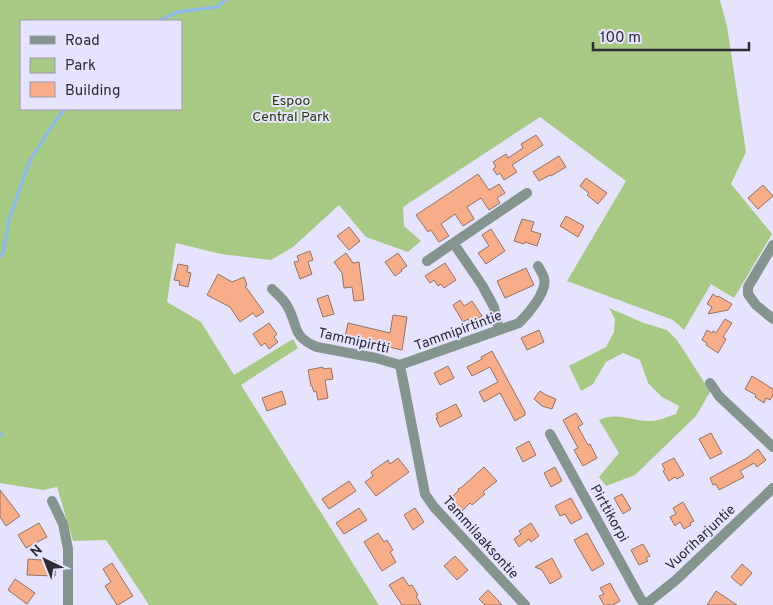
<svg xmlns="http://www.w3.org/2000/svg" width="773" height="605" font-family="Overpass,sans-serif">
	<rect width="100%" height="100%" fill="#e6e3fe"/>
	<path fill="#a6ca84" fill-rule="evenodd" d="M0 0H720L727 26 746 152 731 184 772 234 734 298 711 284 684 330 673 320 567 281 626 181 540 117 403 207 404 226 421 241 408 252 366 237 339 205 293 247 271 260 221 254 176 243 167 302 201 322 234 375 293 339 298 348 241 385 379 605H149L106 540 73 541 57 487 43 490 0 483ZM21 21H181V109H21Z
		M609 308 644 323 667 330 677 340 706 385 710 392 696 416 635 475 606 486 599 477 619 453 599 420C617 411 634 422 653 421 661 420 669 416 676 414L679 406 662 397 648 383 640 360 623 353 606 362 593 384 581 391 569 366 606 347 614 332 615 319Z"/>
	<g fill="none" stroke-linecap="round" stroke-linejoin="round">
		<path stroke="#8cb6f4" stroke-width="3" d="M158 21 178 12 217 7 225 0
			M0 257 3 253 9 220 30 160 58 117 65 109
			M0 433 2 435"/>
	</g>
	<path fill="#f7ad88" stroke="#917263" d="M536 135 543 145 512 165 517 172 504 180 500 173 497 175 493 169 496 167 493 162 506 154 508 158 523 148 521 144Z
		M559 156 566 167 551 176 550 175 539 181 533 172Z
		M478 174 489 190 499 184 505 193 497 198 500 203 489 210 481 198 467 207 474 219 463 226 455 214 441 224 449 236 439 242 431 230 428 232 416 215Z
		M586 178 607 193 598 204 587 195 589 193 580 186Z
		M763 185 773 196 758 209 748 198Z
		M566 216 584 226 578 237 560 226Z
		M522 219 534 222 531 231 541 234 537 246 525 242 524 244 514 241Z
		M349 227 360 241 349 250 337 236Z
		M491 229 505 251 486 264 478 253 489 246 482 235Z
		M310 251 313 260 308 262 312 274 300 279 294 262 299 261 297 256Z
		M346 253 353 263 359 262 364 300 354 301 352 287 344 288 342 273 334 262Z
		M398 253 407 266 401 270 402 271 395 276 385 262Z
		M445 263 456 280 444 288 441 284 438 286 434 280 430 283 425 276Z
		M178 264 188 266 187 272 191 273 188 287 179 285 180 281 174 280Z
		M526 268 534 285 505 298 497 281Z
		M218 274 232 282 244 277 247 285 245 286 264 312 256 317 253 313 240 322 230 307 207 295Z
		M713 294 717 297 718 296 732 304 728 310 708 314 712 307 707 304Z
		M328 295 334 314 323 317 317 299Z
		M460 300 464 306 472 301 482 316 470 323 468 319 463 322 453 305Z
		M393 315 407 317 402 350 345 337 348 323 390 333Z
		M725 319 732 323 723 337 726 339 718 353 706 345 707 343 702 340 707 330 712 333 713 331 716 333Z
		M269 323 277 334 274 337 278 342 269 349 265 343 261 346 253 334Z
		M539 330 544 342 527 350 521 338Z
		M492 351 525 412V415L515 421 500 393 484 402 479 392 498 382 490 367 472 376 467 367 482 359 481 357Z
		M448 366 454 378 440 385 434 373Z
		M323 367V369L331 368 333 379 325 380 328 398 318 400 316 391 314 392 312 386H311L308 370Z
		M752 376 773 389V395L770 400 766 398 764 403 755 397 756 395 745 389Z
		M282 391 286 404 267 411 262 398Z
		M540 391 546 395 556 399 552 409 542 406 534 399Z
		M456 404 462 416 440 427 436 418H438L436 414Z
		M576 413 583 424 578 427 588 445 590 444 597 458 583 466 574 450 578 448 563 420Z
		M711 433 722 453 710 459 699 439Z
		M529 441 536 455 523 462 516 448Z
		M758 449 766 460 757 467 754 463 740 471 744 477 719 490 716 484 713 485 710 478 747 458Z
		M398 458 409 472 376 496 365 482 373 476 371 472 388 460 390 464Z
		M674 458 684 475 677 479 675 477 669 481 663 471 665 470 662 464Z
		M484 467 497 481 483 492 485 494 472 505 470 503 461 512 450 499 459 490 458 489 462 487Z
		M555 467 562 481 551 487 544 473Z
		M349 481 356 491 329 509 322 499Z
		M0 490 20 516 6 526 0 517Z
		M622 494 631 509 623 514 614 498Z
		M571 498 582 518 571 524 565 514 560 516 555 506Z
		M683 502 694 521 690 523 691 525 684 529 680 522 675 526 670 517 676 514 673 508Z
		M359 508 367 520 344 534 336 523Z
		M415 508 424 522 413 530 404 515Z
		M39 523 47 537 26 548 18 535Z
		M531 523 539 536 531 542 529 539 519 547 514 539 521 534 519 531Z
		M378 533 384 542 387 540 393 550 390 552 396 562 382 571 364 542Z
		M587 533 604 564 592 571 574 540Z
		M643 544 650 556 646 558 648 561 639 565 631 550Z
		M455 556 468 570 457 580 444 566Z
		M552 558 562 577 550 584 542 570 535 567Z
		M28 559 56 561 55 576 27 575Z
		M112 563 133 596 118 605H117L105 586 111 582 103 569Z
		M742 564 752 573 741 586 731 577Z
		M403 577 409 586 412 585 418 595 416 596 421 605H402L389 585Z
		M15 579 35 593 27 604 8 590Z
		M610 583 620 601 613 605H604L599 596 604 594 600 588Z
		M488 590 495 597 502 605H485L479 599Z
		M716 591 737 605H707Z"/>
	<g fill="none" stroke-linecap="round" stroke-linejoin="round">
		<path stroke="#849590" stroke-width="10" d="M454 244 482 285 494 307 499 330
			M773 245 748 287V294L756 305 773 319
			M427 261 527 193
			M272 289C277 294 282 298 286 304 299 324 290 336 317 347L376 358 400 365
			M400 365 425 494 434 507 525 605
			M400 365 519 323C528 314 548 291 544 278 543 274 540 270 538 266
			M710 383 719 396 773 447
			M550 434 640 598 645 605
			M52 501 63 524 68 549V605
			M645 605 676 580 773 488"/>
	</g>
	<g text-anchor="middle" stroke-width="4" stroke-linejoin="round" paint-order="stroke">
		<g font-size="14" fill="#253f00" stroke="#e6e3fe">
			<text x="291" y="105">Espoo<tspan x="291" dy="16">Central Park</tspan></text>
		</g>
		<g font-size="14" fill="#2d2b38" stroke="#e6e3fe">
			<text transform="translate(458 330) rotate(-20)" y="5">Tammipirtintie</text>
			<text transform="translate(354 340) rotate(13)" y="5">Tammipirtti</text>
			<text transform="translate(610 513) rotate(61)" y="5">Pirttikorpi</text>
			<text transform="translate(481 537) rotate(48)" y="5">Tammilaaksontie</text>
			<text transform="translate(700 537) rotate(-43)" y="5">Vuoriharjuntie</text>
		</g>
	</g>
	<rect x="20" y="20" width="162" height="90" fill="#e6e3fe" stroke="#9c99af"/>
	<rect x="30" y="36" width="25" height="8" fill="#849590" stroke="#9c99af"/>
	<text x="65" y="45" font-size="15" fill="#2d2b38">Road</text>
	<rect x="30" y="58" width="25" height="15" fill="#a6ca84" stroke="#9c99af"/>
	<text x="65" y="70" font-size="15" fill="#2d2b38">Park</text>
	<rect x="30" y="82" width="25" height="15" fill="#f7ad88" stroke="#9c99af"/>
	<text x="65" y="95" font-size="15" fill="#2d2b38">Building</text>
	<g transform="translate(45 560) rotate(317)" stroke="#e6e3fe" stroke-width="4" paint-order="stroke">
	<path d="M0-4L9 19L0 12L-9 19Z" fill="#2d2b38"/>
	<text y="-8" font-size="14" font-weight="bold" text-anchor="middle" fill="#2d2b38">N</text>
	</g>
	<path d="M593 42v8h156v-8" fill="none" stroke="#2d2b38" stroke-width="2.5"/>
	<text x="600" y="42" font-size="15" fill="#2d2b38" stroke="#e6e3fe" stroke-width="4" paint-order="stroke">100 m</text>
</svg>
